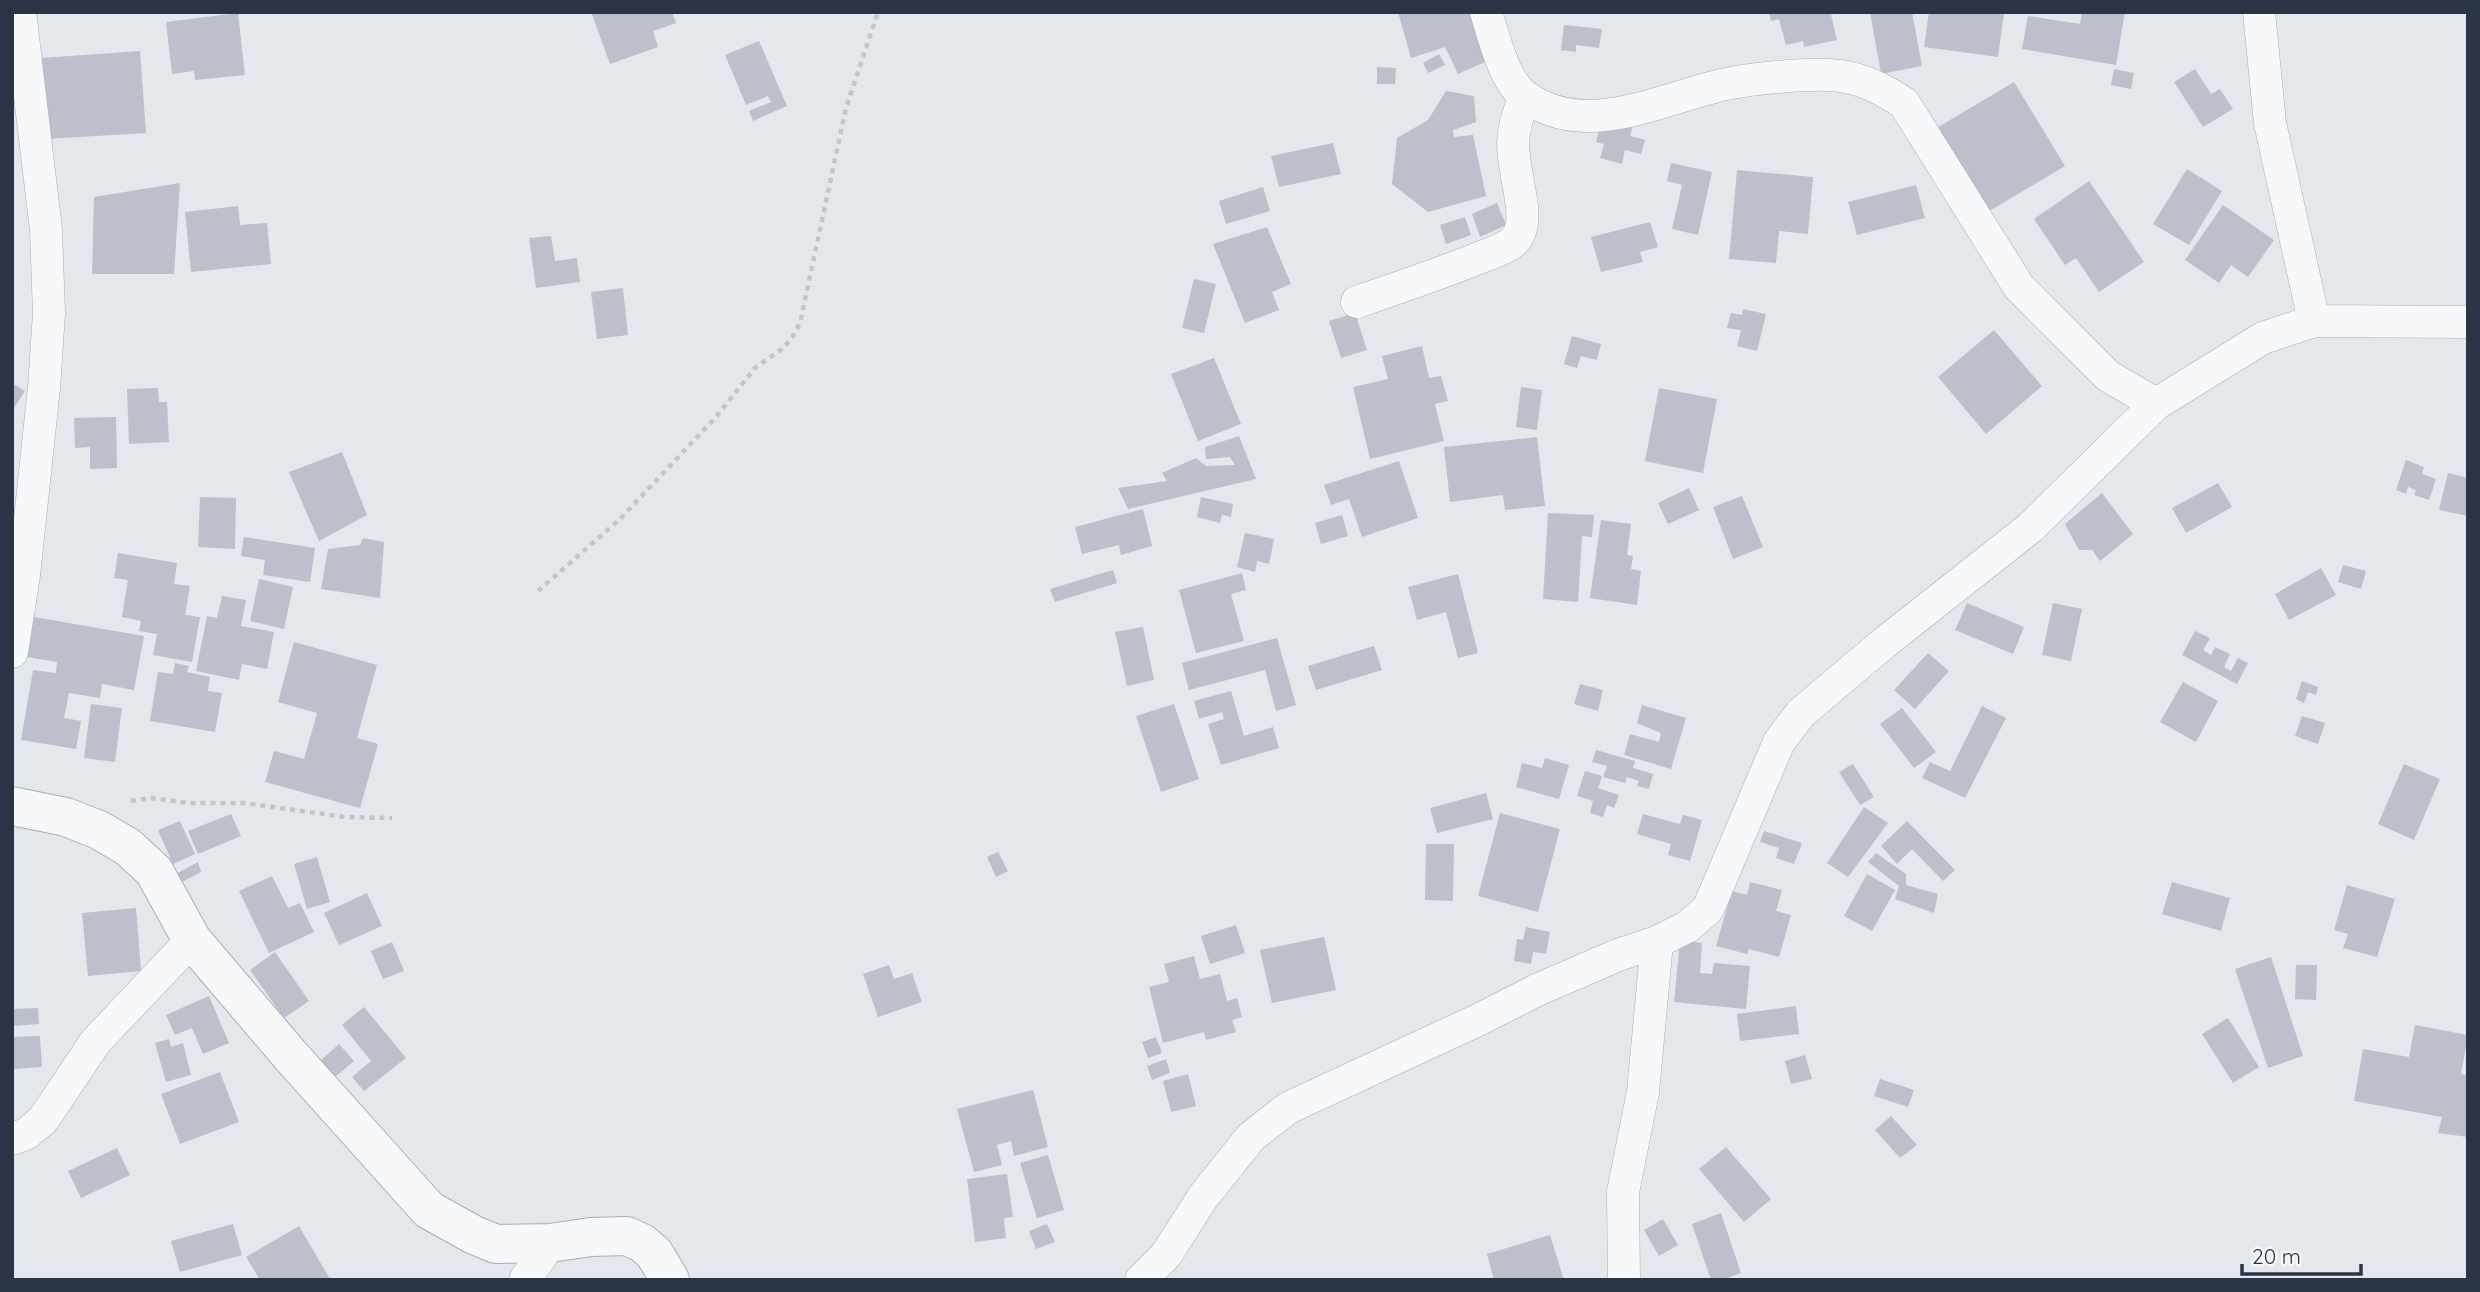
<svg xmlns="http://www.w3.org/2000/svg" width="2480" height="1292" font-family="Quicksand,sans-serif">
	<rect width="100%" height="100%" fill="#e4e7ec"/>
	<path fill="#bbc0ca" d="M591 12H672L676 23 653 31 658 47 610 64Z
		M1398 12H1475L1492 59 1458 74 1445 47 1411 58Z
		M1769 12H1840L1831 15 1837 40 1804 47 1803 41 1786 45 1779 19 1771 21Z
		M1870 12H1912L1922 66 1881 74Z
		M1929 12H2004L1998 57 1924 47Z
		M2082 12H2125L2116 65 2022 49 2028 16 2080 24Z
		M238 13 245 75 195 80 194 71 172 74 166 22Z
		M1564 25 1602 29 1599 48 1576 45V52L1561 50Z
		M759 41 787 106 753 121 749 111 771 102 768 96 746 105 725 55Z
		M140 51 146 133 46 139 41 58Z
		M1439 54 1445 65 1428 73 1423 63Z
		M1377 67 1396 68 1395 84H1377Z
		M2114 69 2134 73 2131 89 2111 85Z
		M2195 69 2211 94 2220 89 2233 109 2203 127 2174 82Z
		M2014 82 2065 166 1986 213 1935 129Z
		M1446 91 1474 96 1476 122 1453 130 1454 137 1473 135 1486 196 1428 212 1392 184 1397 138 1428 120Z
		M1602 117 1633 125 1630 136 1645 140 1641 154 1625 150 1622 164 1600 158 1604 144 1596 142Z
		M1333 143 1341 174 1279 187 1271 156Z
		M1671 163 1712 172 1698 235 1672 229 1682 185 1667 181Z
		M2187 169 2222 191 2189 245 2153 224Z
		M1737 170 1813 177 1808 234 1779 231 1776 263 1729 259Z
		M2089 181 2144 262 2099 292 2076 258 2065 265 2034 219Z
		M180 183 174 274H92L94 197Z
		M1916 185 1925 218 1857 235 1848 202Z
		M1263 187 1270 211 1226 224 1219 201Z
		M1497 203 1506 225 1480 237 1472 214Z
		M2223 205 2274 240 2248 277 2231 265 2219 283 2185 260Z
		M238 206 240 225 267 223 271 264 191 272 185 212Z
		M1465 217 1471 235 1446 244 1440 225Z
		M1650 222 1658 247 1640 252 1643 262 1601 272 1591 237Z
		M1267 227 1291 284 1272 292 1279 310 1245 323 1213 244Z
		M551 236 555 261 577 258 580 282 536 288 529 238Z
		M1194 279 1216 284 1204 333 1182 328Z
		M623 288 628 335 597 339 591 292Z
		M1743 309 1766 314 1757 351 1737 346 1741 330 1727 328 1731 313 1742 315Z
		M1355 313 1367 350 1341 358 1329 321Z
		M1994 330 2042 386 1986 434 1938 377Z
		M1572 336 1601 344 1597 360 1581 356 1577 368 1564 364Z
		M1422 346 1429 378 1441 376 1448 401 1435 404 1444 441 1370 459 1353 387 1388 379 1382 356Z
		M1214 358 1241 424 1198 441 1171 374Z
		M12 383 25 391 12 411Z
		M1521 387 1542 390 1537 430 1516 427Z
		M158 388 159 402H167L169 442 129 444 127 389Z
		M1659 388 1717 399 1703 473 1645 461Z
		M116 417 117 468 90 469V447L75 448 74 418Z
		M1239 436 1256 479 1128 509 1118 488 1167 481 1162 473 1196 458 1206 466 1235 465 1230 457 1206 459 1205 447Z
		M1537 437 1545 506 1505 510 1503 495 1450 502 1444 447Z
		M342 452 367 515 319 541 289 472Z
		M2406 460 2424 467 2422 474 2436 479 2429 500 2414 495 2416 490 2408 487 2406 494 2396 490Z
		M1399 461 1418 518 1362 537 1349 499 1331 505 1324 485Z
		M2448 473 2468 478V516L2439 510Z
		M2218 483 2232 507 2186 533 2172 508Z
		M1689 488 1699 510 1668 524 1658 503Z
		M2102 493 2133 534 2100 561 2092 550H2079L2065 524Z
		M1742 496 1763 547 1733 559 1713 507Z
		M200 497 236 498 235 549 198 547Z
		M1201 497 1233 504 1231 517 1222 515 1220 523 1197 517Z
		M1143 509 1152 546 1121 555 1119 545 1082 554 1075 527Z
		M1548 513 1594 515 1592 537 1582 536 1578 602 1543 599Z
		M1342 515 1348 536 1321 544 1315 523Z
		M1601 520 1631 524 1627 555 1633 556 1631 569 1641 571 1637 605 1590 598Z
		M1245 533 1274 539 1269 564 1257 561 1255 572 1237 567Z
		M244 537 315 548 310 582 263 575 265 560 241 556Z
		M363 538 384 542 380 598 321 589 328 549 360 545Z
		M118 553 177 563 174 584 190 586 185 615 200 617 192 662 153 655 157 634 139 631 141 621 122 617 128 580 114 578Z
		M2343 565 2366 571 2361 589 2338 582Z
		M2321 568 2336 595 2289 620 2275 594Z
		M1113 570 1117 583 1055 602 1050 589Z
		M1242 573 1246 590 1231 594 1244 641 1196 653 1179 590Z
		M1458 574 1478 653 1458 658 1446 612 1417 620 1408 587Z
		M259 579 293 587 284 629 250 621Z
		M222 596 246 600 241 626 274 632 267 669 242 664 239 680 196 671 207 616 217 618Z
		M1967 603 2024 627 2013 654 1955 630Z
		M2053 603 2082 609 2071 661 2042 655Z
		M34 617 144 636 134 690 102 684 100 698 69 693 64 718 81 721 76 749 21 740 33 670 56 673 57 662 27 657Z
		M1143 627 1154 680 1127 686 1115 632Z
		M2195 631 2210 638 2203 650 2211 655 2215 647 2230 654 2224 667 2231 671 2238 658 2248 663 2237 684 2182 655Z
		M1277 638 1296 705 1276 711 1265 670 1189 690 1182 663Z
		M294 642 377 665 357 738 378 744 360 808 265 782 274 751 304 759 317 713 278 702Z
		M1374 646 1382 670 1316 690 1308 666Z
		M1928 653 1949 671 1915 709 1894 690Z
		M175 663 189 666 187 672 210 677 208 691 222 693 215 732 150 721 158 672 173 674Z
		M2302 681 2318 687 2316 695 2308 692 2304 703 2296 699Z
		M2183 682 2218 701 2196 742 2160 722Z
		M1580 684 1603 690 1598 711 1574 704Z
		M1231 691 1244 736 1273 727 1279 748 1221 765 1208 724 1224 719 1222 712 1199 719 1194 701Z
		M91 704 122 708 115 762 84 758Z
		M1174 704 1199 779 1161 792 1136 716Z
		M1642 705 1686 718 1671 769 1624 755 1630 734 1659 742 1661 733 1637 723Z
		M1982 706 2006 718 1965 798 1922 778 1930 762 1950 771Z
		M1902 708 1936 752 1914 768 1880 724Z
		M2302 716 2325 723 2318 744 2295 736Z
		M1596 750 1635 761 1633 768 1653 774 1649 789 1637 786 1639 781 1627 777 1625 783 1603 777 1607 766 1592 762Z
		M1545 758 1569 765 1559 799 1516 787 1522 763 1542 768Z
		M1853 764 1874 797 1860 805 1839 772Z
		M2404 764 2440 779 2414 840 2378 824Z
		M1585 771 1602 776 1598 788 1619 795 1614 808 1607 805 1603 817 1590 813 1593 801 1577 796Z
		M1486 793 1493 819 1437 833 1430 808Z
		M1864 807 1888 823 1848 877 1827 863Z
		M1500 813 1560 829 1538 912 1478 896Z
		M231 814 241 836 198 854 188 831Z
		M1643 814 1680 824 1683 815 1702 820 1690 861 1668 855 1671 844 1637 834Z
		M180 821 195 854 173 864 158 830Z
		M1907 821 1955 870 1943 881 1912 849 1897 864 1881 846Z
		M1764 831 1802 843 1794 864 1776 858 1779 848 1760 842Z
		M1426 844H1454L1453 901 1425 900Z
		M998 852 1008 871 996 877 987 857Z
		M1876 853 1906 874V885L1938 894 1934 913 1895 899 1899 886 1868 862Z
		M317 857 330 902 307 909 294 864Z
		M198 862 201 872 182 882 178 873Z
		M1867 874 1895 890 1872 931 1844 916Z
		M272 876 288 908 300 903 314 932 269 953 239 891Z
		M1750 882 1782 890 1776 911 1791 915 1779 957 1749 949 1747 954 1716 946 1732 891 1747 895Z
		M2172 882 2230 898 2221 931 2162 914Z
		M2347 885 2395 899 2377 957 2343 948 2348 934 2334 930Z
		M367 893 382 926 339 945 324 913Z
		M136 908 141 971 88 976 82 913Z
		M1236 925 1245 953 1210 964 1201 936Z
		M1526 927 1550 932 1546 954 1533 952 1531 964 1514 961 1517 939 1523 940Z
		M1324 937 1336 990 1272 1003 1260 950Z
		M1680 941 1702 943 1700 973 1712 974 1714 963 1750 966 1746 1009 1674 1002Z
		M392 942 404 971 383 979 371 951Z
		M275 952 309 1001 284 1018 250 970Z
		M1194 956 1200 979 1220 974 1227 1001 1237 998 1242 1017 1232 1020 1236 1032 1206 1040 1204 1032 1163 1043 1149 987 1169 982 1164 964Z
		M2271 957 2303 1056 2268 1068 2235 969Z
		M889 965 894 979 912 973 922 1002 878 1017 863 974Z
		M2296 965H2317L2316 1000 2295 999Z
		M209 996 229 1043 203 1054 192 1028 175 1035 166 1015Z
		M1796 1006 1799 1034 1740 1041 1737 1014Z
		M364 1007 406 1058 364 1091 352 1077 371 1061 342 1025Z
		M38 1008 39 1024 12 1026V1009Z
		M2228 1018 2259 1067 2233 1083 2202 1034Z
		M2415 1025 2468 1035 2461 1074 2468 1075V1137L2438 1133 2442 1117 2354 1101 2363 1049 2409 1057Z
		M40 1036 42 1067 12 1069V1037Z
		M1156 1037 1162 1053 1148 1058 1142 1042Z
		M169 1039 171 1047 183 1043 191 1075 166 1082 155 1043Z
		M339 1044 354 1061 335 1077 320 1061Z
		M1805 1055 1812 1079 1791 1084 1785 1061Z
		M1166 1059 1170 1073 1152 1080 1147 1066Z
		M220 1072 239 1122 180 1144 161 1094Z
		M1188 1074 1196 1106 1171 1112 1163 1081Z
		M1880 1079 1914 1090 1908 1107 1874 1096Z
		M1033 1090 1048 1147 1014 1156 1011 1141 997 1145 1002 1165 974 1172 957 1109Z
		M1891 1116 1917 1145 1900 1158 1875 1130Z
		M1726 1147 1771 1199 1744 1222 1699 1169Z
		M117 1148 130 1175 81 1198 68 1171Z
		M1048 1155 1064 1210 1037 1218 1020 1163Z
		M1007 1174 1013 1217 1004 1218 1006 1238 975 1242 967 1179Z
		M1721 1213 1741 1273 1722 1280H1711L1692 1224Z
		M1663 1219 1678 1245 1659 1256 1644 1230Z
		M233 1224 242 1255 180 1272 171 1241Z
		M1047 1224 1055 1242 1036 1249 1029 1231Z
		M299 1226 330 1279 260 1280 246 1257Z
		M1550 1235 1564 1280H1494L1487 1254Z"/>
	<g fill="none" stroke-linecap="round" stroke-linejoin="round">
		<defs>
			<path id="minor" d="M1486 12C1494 37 1504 82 1526 97 1583 138 1654 102 1714 87 1743 79 1818 71 1846 77 1868 81 1885 91 1904 103L2019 287 2108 376 2156 404
				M2259 12 2270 123 2314 321
				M1357 302C1398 288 1439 274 1479 258 1490 253 1504 250 1513 242 1523 232 1523 220 1522 207 1516 159 1504 145 1525 97
				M12 652 24 575 44 388 49 313 46 230 20 12
				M12 1139 26 1134 43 1120 96 1041 192 940
				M525 1280 550 1243
				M1141 1280 1166 1255 1203 1197 1251 1137 1288 1108 1478 1020 1537 990 1618 955 1657 942 1687 927 1708 909 1779 742 1801 713 1884 643 2031 527 2156 404 2263 338 2314 321 2468 322
				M1624 1280 1623 1192 1643 1092 1657 942"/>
			<path id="tertiary" d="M12 806 66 817 99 830 128 847 154 871 192 940 290 1055 429 1210 474 1235 496 1244 550 1243 591 1237 627 1236 642 1243 654 1253 670 1280"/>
		</defs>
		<use href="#minor" stroke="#a9aeb7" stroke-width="33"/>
		<use href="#tertiary" stroke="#a9aeb7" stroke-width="40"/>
		<path stroke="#c2c5cb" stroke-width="4.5" stroke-dasharray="5 5" stroke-linecap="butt" d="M538 591 620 519 715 418 755 368 782 349 792 338 800 323 846 108 878 12
			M131 801 150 798 190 803H244L345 817 392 818"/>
		<use href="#minor" stroke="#f7f8fa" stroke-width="32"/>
		<use href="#tertiary" stroke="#f7f8fa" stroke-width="38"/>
	</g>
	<rect width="2480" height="1292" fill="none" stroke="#2b3445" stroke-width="28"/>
	<path d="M2242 1264v10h119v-10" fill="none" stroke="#2b3445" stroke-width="3.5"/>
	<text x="2252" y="1264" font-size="21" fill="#2b3445" stroke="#f4f6f9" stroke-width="5" paint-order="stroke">20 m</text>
</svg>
